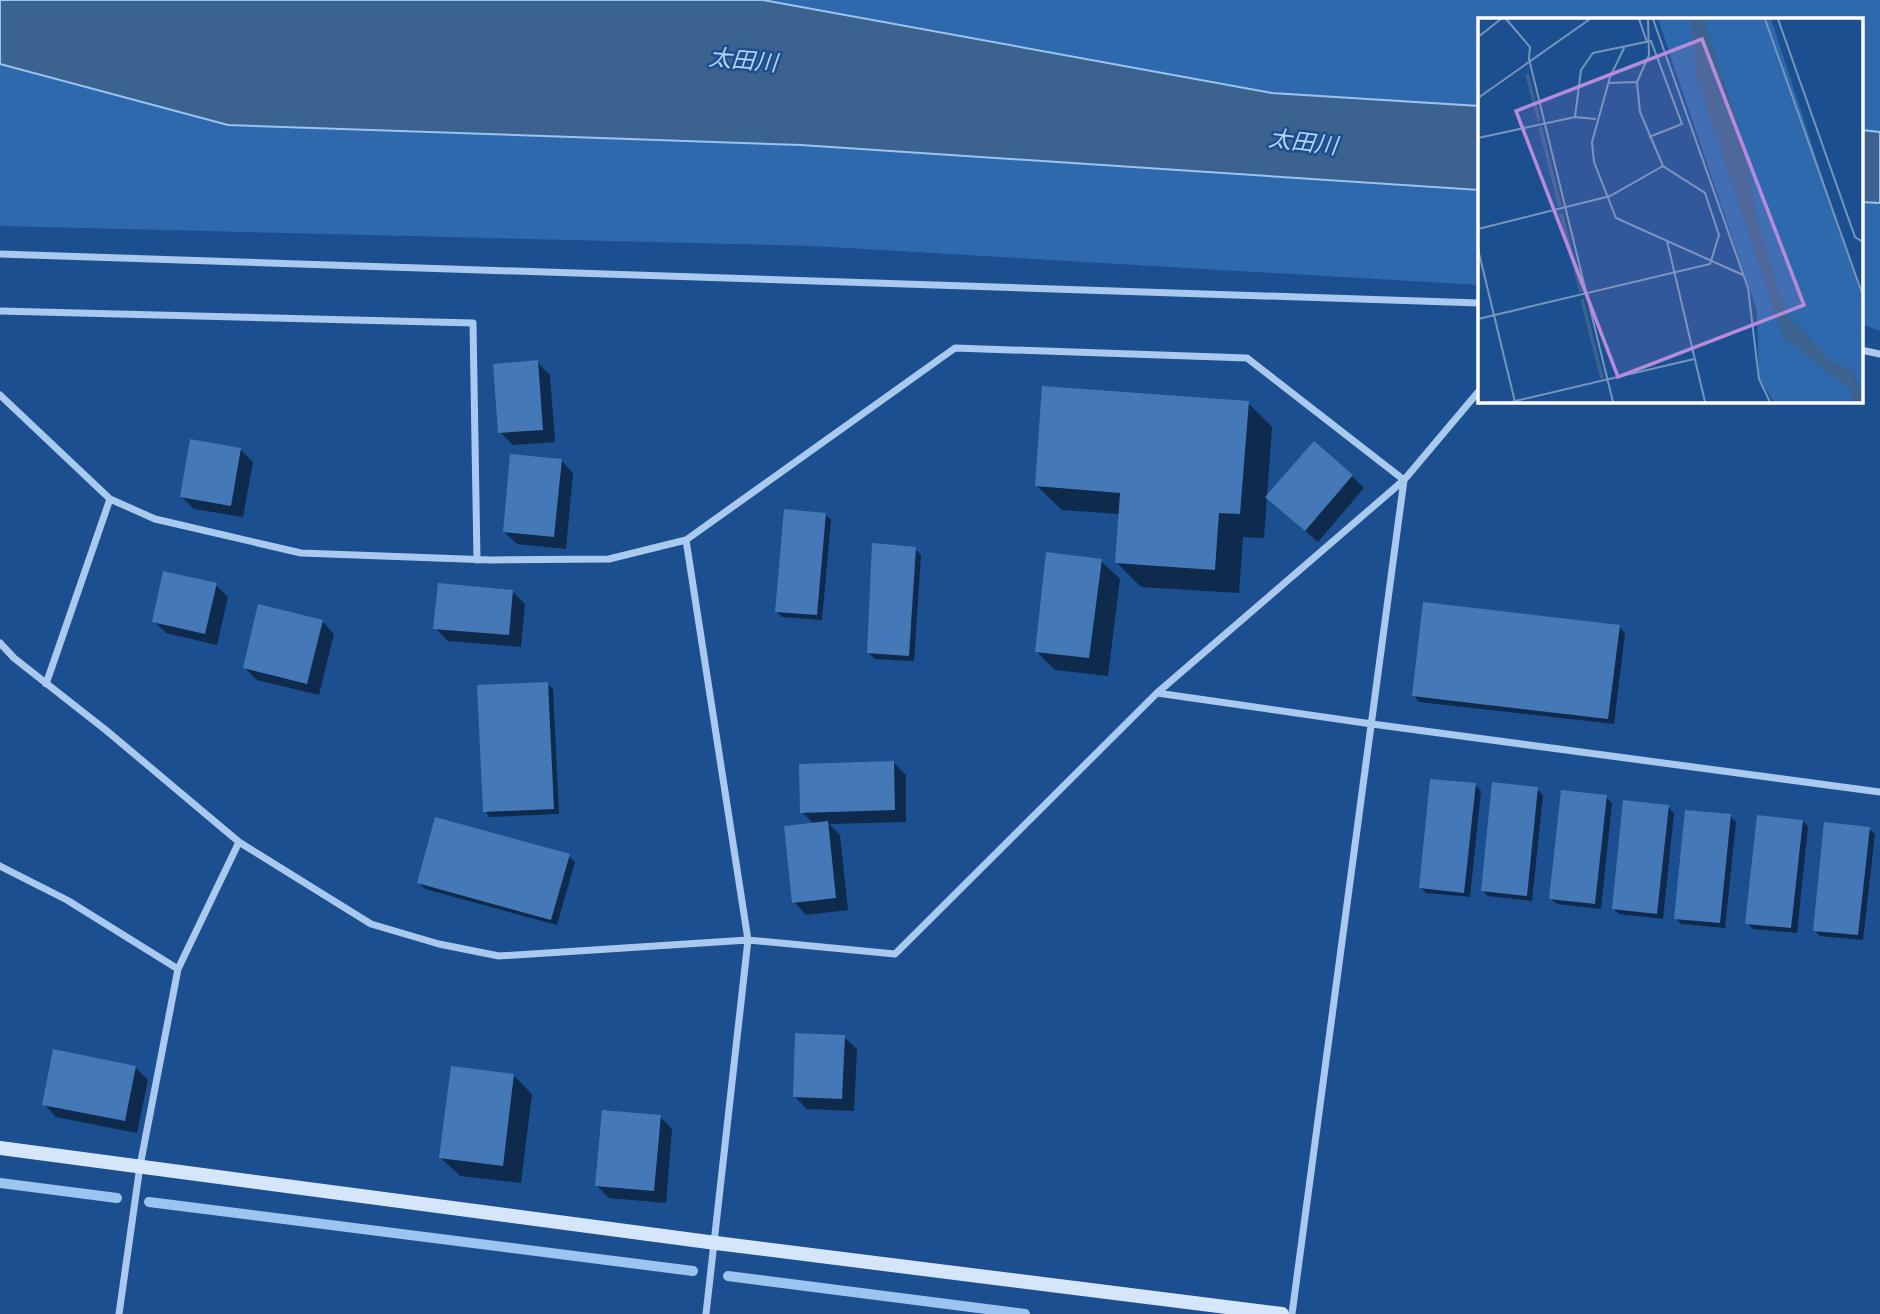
<svg xmlns="http://www.w3.org/2000/svg" width="1880" height="1314" font-family="Commissioner,'Noto Sans JP',sans-serif">
	<rect width="100%" height="100%" fill="#1b4f8f"/>
	<path fill="#2e69ad" d="M0 0H1880V331L1861 324V19H1479V285L813 246 0 226Z"/>
	<path fill="#3c6290" stroke="#9cc4f0" stroke-width="2" d="M0 0H763L1272 93 1479 106V190L801 145 228 125 0 64Z
		M1861 130 1880 132V203L1861 202Z"/>
	<path fill="#0007" d="M537 362 550 375 555 442 513 445 500 432Z
		M1248 403 1272 427 1264 538 1243 537 1239 593 1141 587 1116 562 1120 514 1062 510 1037 486Z
		M241 450 253 462 243 517 194 509 182 497Z
		M561 460 573 473 566 549 517 544 504 532Z
		M1352 476 1364 488 1318 542 1280 509Z
		M825 514 831 520 822 620 782 617 776 611Z
		M915 549 921 555 914 661 875 659 869 653Z
		M1101 561 1120 579 1108 676 1055 670 1036 651Z
		M216 585 228 597 217 645 166 633 154 621Z
		M512 591 525 604 521 647 448 641 435 628Z
		M322 621 334 634 319 695 257 680 245 668Z
		M1619 627 1625 633 1614 724 1419 702 1414 696Z
		M547 684 553 689 559 814 490 817 485 811Z
		M893 762 906 775V822L829 824 840 835 848 910 806 915 794 902 814 824 802 812Z
		M1475 785 1481 791 1470 897 1426 893 1420 887Z
		M1537 789 1543 795 1532 901 1488 896 1483 891Z
		M1606 797 1612 803 1601 909 1557 904 1551 899Z
		M1668 807 1674 813 1663 919 1619 914 1613 908Z
		M1730 816 1736 822 1725 928 1681 924 1676 918Z
		M1803 821 1808 827 1797 933 1753 929 1747 923Z
		M1869 829 1875 834 1863 940 1820 936 1814 930Z
		M569 856 575 862 557 925 425 889 419 883Z
		M844 1037 857 1049 854 1111 807 1109 795 1097Z
		M135 1067 148 1080 137 1133 56 1117 44 1104Z
		M513 1075 532 1094 521 1183 460 1176 441 1158Z
		M660 1117 672 1129 666 1203 609 1198 596 1185Z"/>
	<g fill="none" stroke-linecap="round" stroke-linejoin="round">
		<path stroke="#9cc4f0" stroke-width="10" d="M0 1183 117 1198
			M149 1202 693 1271
			M728 1276 1025 1314"/>
	</g>
	<path fill="#4478b7" d="M538 360 543 430 498 433 493 364Z
		M1042 386 1249 401 1240 514 1219 513 1215 570 1115 563 1120 493 1035 486Z
		M190 439 241 448 231 506 180 497Z
		M1314 441 1353 475 1305 531 1265 497Z
		M510 454 562 459 554 537 503 532Z
		M784 509 826 513 817 615 775 612Z
		M872 543 916 547 909 656 867 653Z
		M1046 552 1102 559 1089 658 1035 652Z
		M163 571 217 583 205 634 152 622Z
		M438 583 513 590 509 635 433 629Z
		M1423 602 1620 625 1608 719 1412 696Z
		M258 604 323 620 307 684 243 668Z
		M548 682 554 809 483 812 477 685Z
		M894 761 895 810 800 813 799 764Z
		M1430 779 1476 783 1464 893 1419 888Z
		M1492 782 1538 787 1527 896 1481 891Z
		M1561 790 1607 795 1595 904 1549 899Z
		M1623 800 1669 805 1657 914 1612 909Z
		M1685 810 1731 814 1720 923 1674 919Z
		M1757 815 1803 820 1791 928 1745 924Z
		M435 817 570 854 551 920 417 883Z
		M828 821 836 898 792 903 784 826Z
		M1824 822 1870 827 1858 935 1813 931Z
		M795 1033 845 1035 842 1099 793 1097Z
		M53 1049 136 1066 125 1121 42 1105Z
		M451 1066 514 1074 503 1166 439 1158Z
		M602 1110 661 1115 654 1191 595 1186Z"/>
	<g fill="none" stroke-linecap="round" stroke-linejoin="round">
		<path stroke="#a9c9ee" stroke-width="7" d="M0 254 1479 303
			M0 311 473 323 477 560
			M1861 350 1880 354
			M0 395 110 499 155 519 301 553 491 560 609 559 686 540 955 348 1247 358 1404 480 1292 1314
			M686 540 748 940 706 1314
			M0 643 14 658 107 731 239 842 371 924 439 944 499 956 748 940 895 954 1157 693 1404 480 1479 391
			M46 684 110 499
			M1157 693 1372 724 1880 792
			M0 866 67 900 178 969
			M119 1314 140 1166 178 969 239 842"/>
		<path stroke="#d6e6fa" stroke-width="14" d="M0 1148 716 1243 1282 1314"/>
	</g>
	<g text-anchor="middle" stroke-width="5" stroke-linejoin="round" paint-order="stroke">
		<g font-size="23" font-style="italic" fill="#b5d3f5" stroke="#1b4f8f">
			<text transform="translate(743 60) rotate(5)" y="8">太田川</text>
			<text transform="translate(1303 142) rotate(7)" y="8">太田川</text>
		</g>
	</g>
	<g transform="translate(1478 18)">
		<rect width="385" height="385" fill="#1b4f8f"/>
		<path d="M180 1H293L385 283V383L374 352V384H296L281 361 279 293Z" fill="#2e69ad"/>
		<path d="M212 1H226L264 120 280 206 308 295 356 345 374 352 385 384H374L373 372 305 319 219 60Z" fill="#3c6290"/>
		<path fill="none" stroke="#3c6290" stroke-width="3.5" d="M49 56 61 103M62 109 82 188M83 195 103 274M104 281 124 360"/>
		<path fill="none" stroke="#7695bc" stroke-width="2" d="M28 1 52 29 51 41 135 384M161 1 169 24M175 1 270 270 281 361 292 384M287 1 385 278M300 1 377 219 385 224M0 19 23 1M147 28 132 59 114 124 116 144 138 200 265 257M130 65 159 64M0 80 112 1M97 99 103 52 115 35 173 23 204 106 171 119M0 120 97 99 118 101M0 211 132 178 185 148M189 223 227 384M0 231 37 384M0 301 232 246 241 217 227 175 185 148 162 94 159 64 171 37 170 1M33 384 216 341"/>
		<path fill="#b68bdc" fill-opacity="0.15" stroke="#b68bdc" stroke-width="3.5" d="M224 21 326 287 140 359 38 93Z"/>
		<rect width="385" height="385" fill="none" stroke="#fff" stroke-width="3.5"/>
	</g>
</svg>
